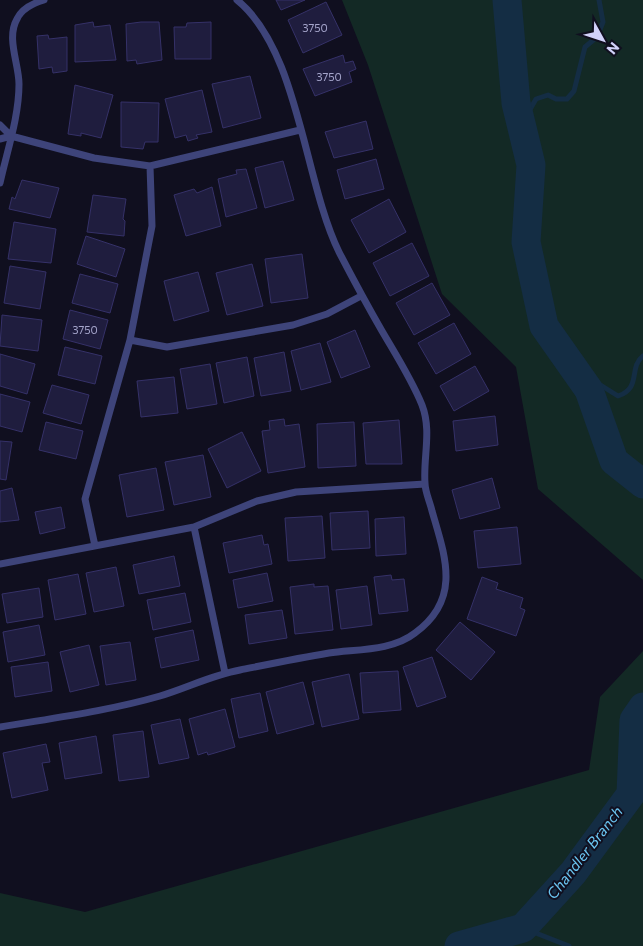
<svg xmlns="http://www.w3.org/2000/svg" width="643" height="946" font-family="Commissioner,sans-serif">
	<rect width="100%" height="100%" fill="#100f1f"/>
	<path fill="#132925" d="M342 0H643V580L538 489 516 367 442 294 368 65Z
		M643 651V946H0V893L85 912 589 770 600 697Z"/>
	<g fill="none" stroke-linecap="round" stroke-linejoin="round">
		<path stroke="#142d44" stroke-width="5" d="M521 125 536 99 548 95 556 99H567L574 91 585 47 597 37 603 22 599 0
			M580 378 586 376 618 396C642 388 628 368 643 356
			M523 928 569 946"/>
		<path stroke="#142d44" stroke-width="29" d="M507 0 516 103 531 165 526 242 544 326 589 390 614 461 643 484
			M459 946 523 928 573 873 631 794 634 720 643 707"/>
	</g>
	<path fill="#1f1d3e" stroke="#353168" d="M276 0H305L281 10Z
		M326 2 342 35 303 53 288 20Z
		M93 22 94 27 110 25 116 60 75 62V25Z
		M141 22H159L162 60 137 64 136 60 127 61 126 24Z
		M211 22V59H175L174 27H186L187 23Z
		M48 35 49 39 67 37V71L53 73 52 67 39 69 37 36Z
		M343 55 345 63 353 61 356 69 349 72 352 82 315 96 303 69Z
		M250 76 261 118 223 128 212 84Z
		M75 85 113 95 101 138 81 133V136L68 134Z
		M202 90 212 132 196 135 198 138 188 141 186 135 175 138 165 99Z
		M121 102 159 103 158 142H145L143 149 121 147Z
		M366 121 373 149 334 158 325 132Z
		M376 159 384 189 345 199 337 170Z
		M283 161 294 200 265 208 255 168Z
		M246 169 257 208 226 217 218 179 237 174 236 170Z
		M22 180 59 188 50 218 9 209 12 197 15 199Z
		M212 187 221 226 186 236 174 195 194 189 197 193Z
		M93 195 126 199 123 219 125 221 124 236 87 232Z
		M389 199 406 232 369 253 351 220Z
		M14 222 56 229 51 263 8 259Z
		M86 236 125 249 116 277 77 264Z
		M412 243 429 276 390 296 373 263Z
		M302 254 308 298 271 303 265 259Z
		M252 264 263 306 227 315 216 273Z
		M10 266 46 272 40 309 4 303Z
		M198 272 209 311 174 321 164 281Z
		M80 274 118 284 110 313 72 303Z
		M432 283 450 315 414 335 396 303Z
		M70 310 108 320 100 349 63 339Z
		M2 315 42 320 38 351 0 346Z
		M454 323 471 354 436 374 418 343Z
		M355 330 370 367 341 378 327 342Z
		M320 343 331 382 301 390 291 351Z
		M65 347 102 356 95 384 58 375Z
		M284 352 291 391 261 396 254 358Z
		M0 354 35 364 27 394 0 386Z
		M247 357 254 396 224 403 216 363Z
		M210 364 217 404 187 409 180 369Z
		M475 366 489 391 454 411 440 386Z
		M174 377 178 413 141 417 137 381Z
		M52 385 89 395 81 424 43 413Z
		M0 394 30 402 22 432 0 426Z
		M495 416 498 445 456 451 453 421Z
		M284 419 285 426 299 424 305 467 268 473 262 431 270 430 269 421Z
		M399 420 402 464H366L363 423Z
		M46 422 83 431 76 459 39 450Z
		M354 422 356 466 318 468 317 424Z
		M242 432 261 471 227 488 208 449Z
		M0 441 12 442 6 480 0 479Z
		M203 455 211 497 174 505 165 462Z
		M156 468 164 510 127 517 119 475Z
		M492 478 500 508 460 519 452 490Z
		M12 488 19 520 0 522V491Z
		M61 507 65 528 40 534 35 512Z
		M368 511 370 548 332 550 330 513Z
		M322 516 325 558 288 561 285 518Z
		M404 517 406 554 376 556 375 519Z
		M517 527 521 564 478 568 474 531Z
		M262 535 264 545 268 544 272 564 229 573 223 543Z
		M174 556 180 586 139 594 133 565Z
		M116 567 124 606 94 612 86 573Z
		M267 573 273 601 238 608 233 580Z
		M78 574 86 614 55 620 48 580Z
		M391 575 392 580 404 579 408 611 379 614 374 577Z
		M482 577 498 583 496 589 523 598 520 608 525 610 516 636 467 619Z
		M314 584V587L328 586 333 630 295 634 290 587Z
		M367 586 372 625 341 629 336 590Z
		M39 588 43 617 7 623 2 594Z
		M185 593 191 622 153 630 147 600Z
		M282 610 287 638 249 644 245 615Z
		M460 622 495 652 471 680 436 650Z
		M39 625 45 655 8 662 3 632Z
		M193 630 199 660 161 668 155 638Z
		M130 642 136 680 106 685 100 646Z
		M89 645 99 685 70 692 60 652Z
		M432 657 446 697 417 707 403 667Z
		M48 662 52 691 15 697 11 667Z
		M398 671 401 710 363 713 360 673Z
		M349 674 359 719 322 727 312 682Z
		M303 682 314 724 277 734 266 692Z
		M260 693 268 731 239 738 231 699Z
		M225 709 235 747 208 755 207 752 198 755 189 719Z
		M180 719 189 758 159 764 151 725Z
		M143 731 149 777 119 781 113 735Z
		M96 736 102 773 65 779 59 743Z
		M46 744 50 762 42 763 48 790 12 798 3 753Z"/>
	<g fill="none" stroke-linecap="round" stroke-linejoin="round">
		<path stroke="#3e447a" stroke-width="7" d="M0 125 11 136 94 158 150 166 300 130
			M0 139 11 136
			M0 183C7 151 19 117 19 84 19 64 6 38 17 19 22 8 34 3 44 0
			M130 340 167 347 293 325 327 314 361 296
			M194 527 225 673
			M95 546 85 499 130 340 152 226 150 166
			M0 564 194 527 257 501 296 492 425 484
			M0 727C53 718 108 711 160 696 187 688 212 675 240 670 270 664 299 658 329 653 357 649 392 651 415 633 462 599 445 556 432 511 430 502 425 492 425 483 423 457 432 431 422 405 412 380 396 355 382 331 367 305 353 279 339 252 304 181 299 50 237 0"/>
	</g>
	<g text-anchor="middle" stroke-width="4" stroke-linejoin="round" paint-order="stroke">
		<g font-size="11" fill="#a5a5cb">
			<text x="315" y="32">3750</text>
			<text x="329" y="81">3750</text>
			<text x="85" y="334">3750</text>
		</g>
		<g font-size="15" font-style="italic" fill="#6ac4f0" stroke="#100f1f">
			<text transform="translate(585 853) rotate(-52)" y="5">Chandler Branch</text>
		</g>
	</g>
	<g transform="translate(603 40) rotate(130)" stroke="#100f1f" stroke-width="4" paint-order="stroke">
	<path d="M0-4L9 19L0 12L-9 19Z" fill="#d2d2fa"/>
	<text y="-8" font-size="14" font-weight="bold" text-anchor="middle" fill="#d2d2fa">N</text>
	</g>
</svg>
